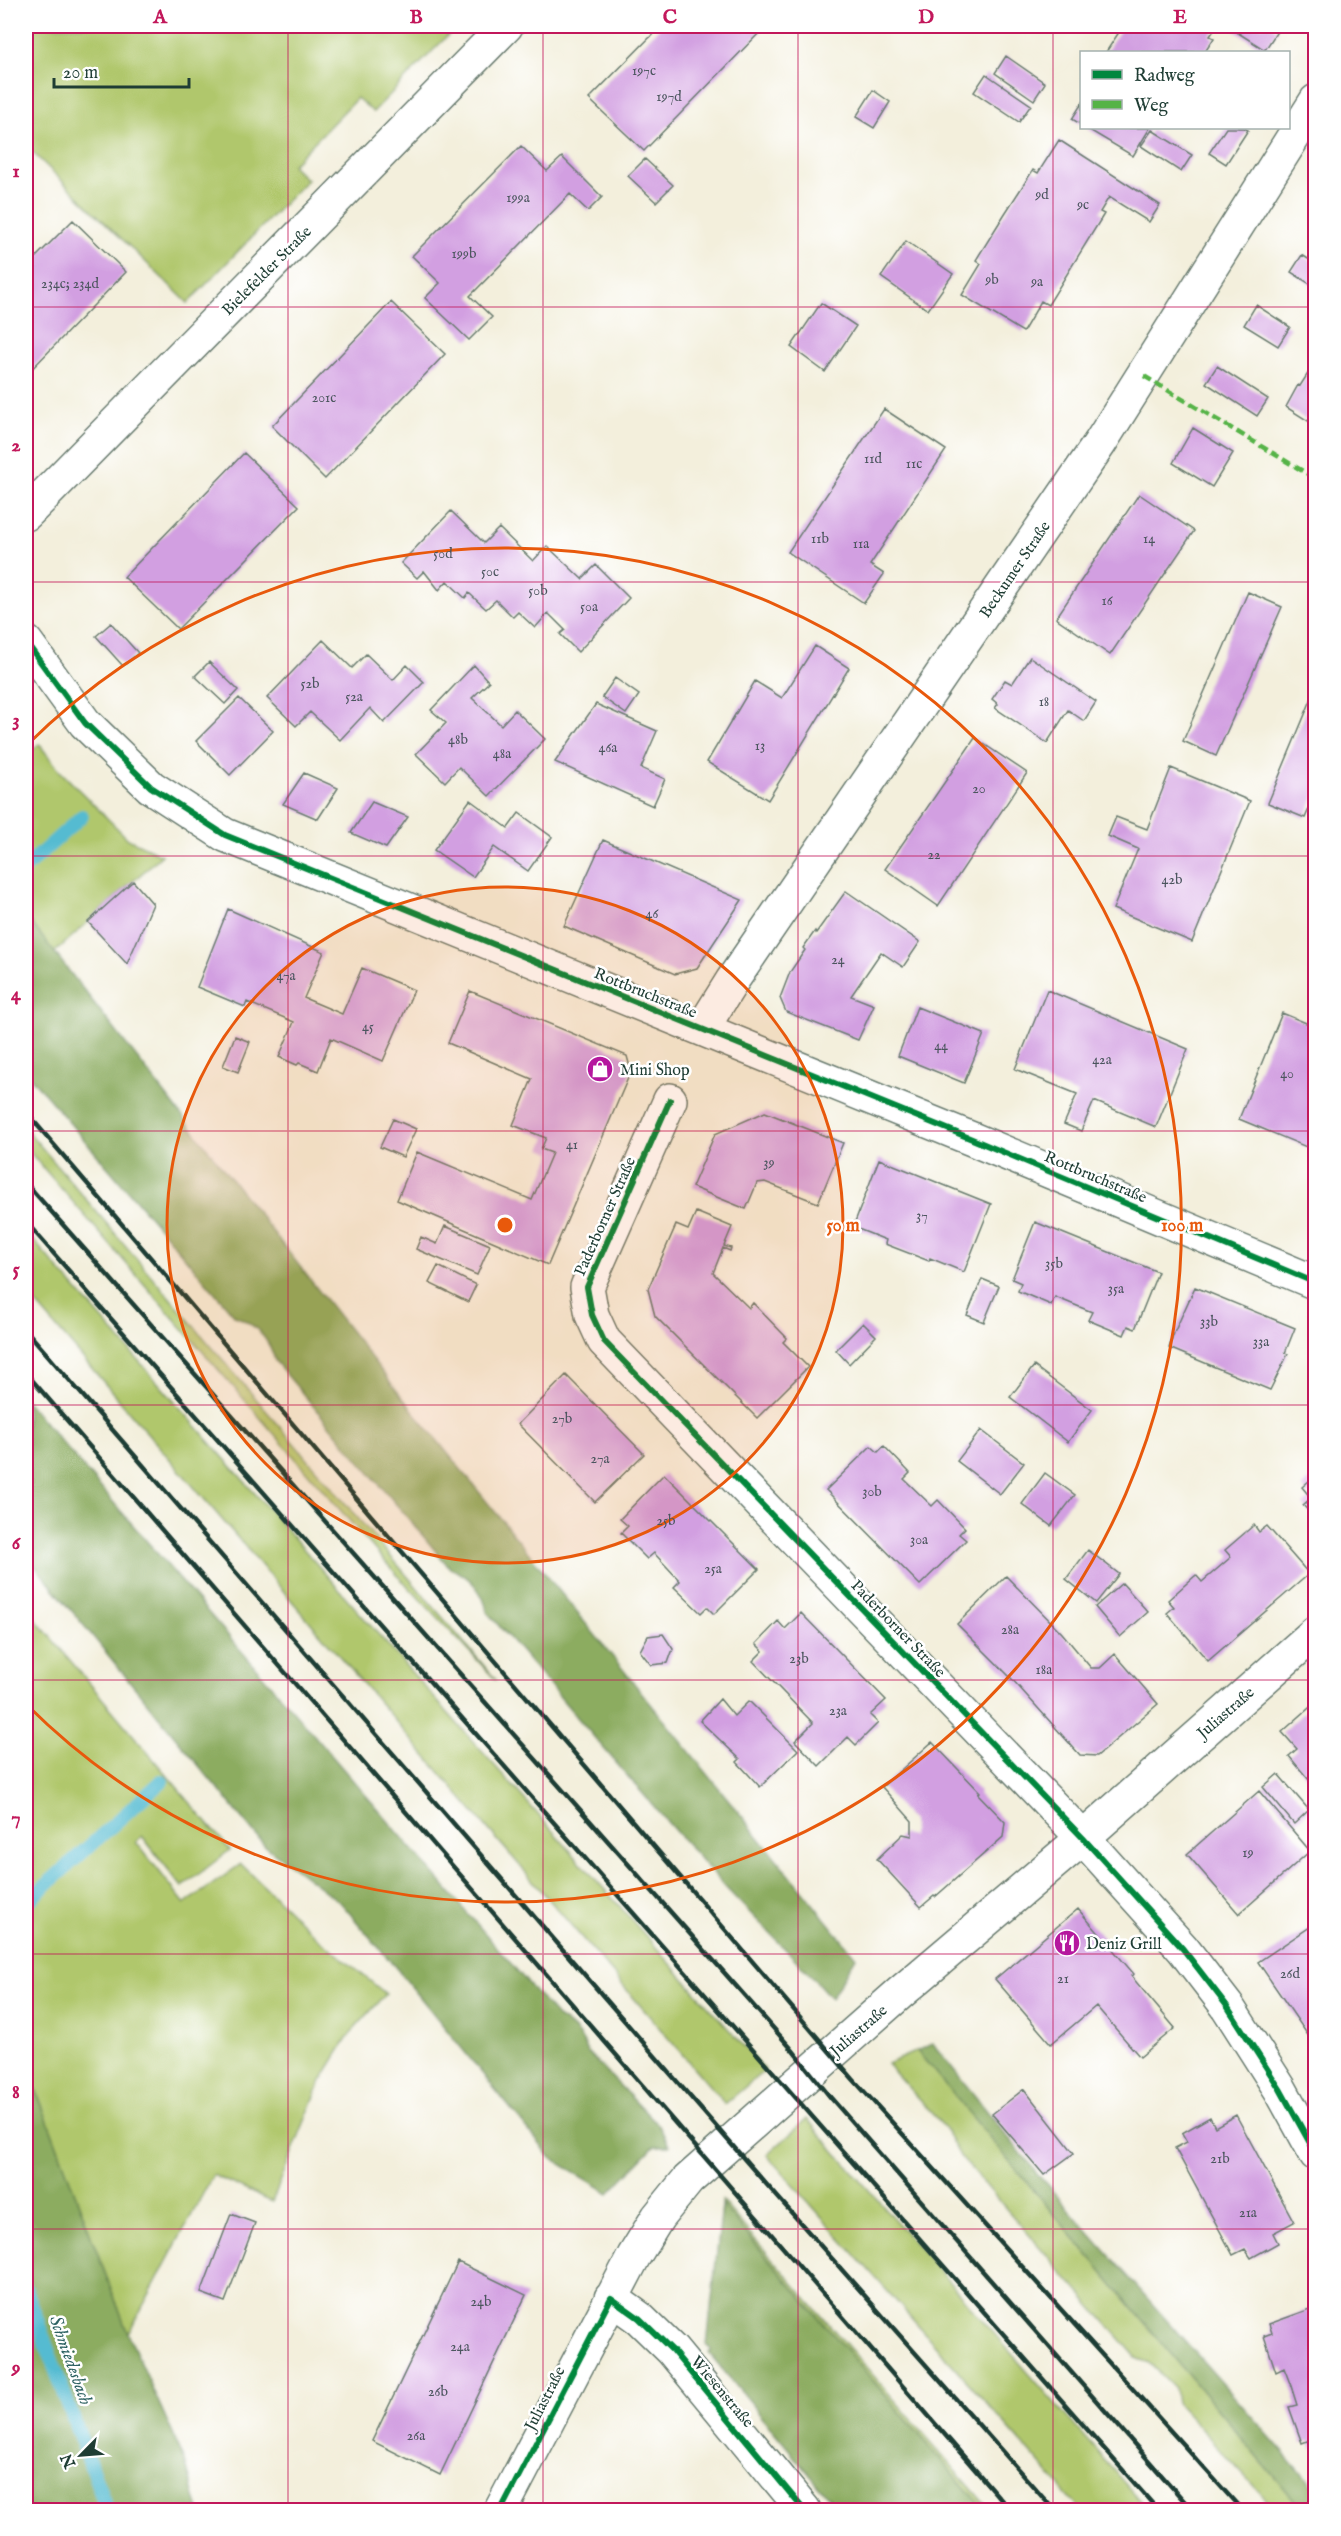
<svg xmlns="http://www.w3.org/2000/svg" width="1341" height="2536" font-family="'IM FELL English',serif">
	<rect width="100%" height="100%" fill="#fff"/>
	<filter id="ink" filterUnits="userSpaceOnUse"><feTurbulence type="fractalNoise" baseFrequency=".0167" numOctaves="2"/><feDisplacementMap in="SourceGraphic" scale="12" xChannelSelector="R" yChannelSelector="G"/><feConvolveMatrix kernelMatrix="1 2 1 2 8 2 1 2 1" color-interpolation-filters="sRGB"/></filter>
	<filter id="wash" filterUnits="userSpaceOnUse"><feTurbulence type="fractalNoise" baseFrequency=".008" numOctaves="4" result="noise"/><feDisplacementMap in="SourceGraphic" scale="24" xChannelSelector="R" yChannelSelector="G"/><feGaussianBlur stdDeviation="1.35" result="paint"/><feColorMatrix in="noise" values="0 0 0 0 0 0 0 0 0 0 0 0 0 0 0 0 0 1.4 0 .05"/><feComposite in="paint" operator="in"/></filter>
	<g filter="url(#wash)">
		<rect width="100%" height="100%" fill="#f3efdc"/>
		<path fill="#b0c76c" stroke="#688250" stroke-width="1.5" d="M26 26H457L373 112 357 98 292 165 307 180 188 303 26 146Z
			M39 744 60 771 128 839 162 855 53 954 26 916V755Z
			M26 1129 496 1680 388 1565 26 1148Z
			M26 1232 407 1667 765 2070 725 2104 26 1292Z
			M26 1608 230 1850 182 1887 142 1836 136 1842 185 1904 241 1864 313 1934 386 1994 350 2034 321 2081 272 2202 213 2175 128 2334 26 2063Z
			M917 2051 1302 2510H1276L1177 2403 1175 2388 1150 2363 1138 2359 960 2156 944 2127 887 2064Z
			M807 2119 1148 2510H1081L767 2155Z
			M722 2201 990 2510H984L722 2205Z"/>
		<path fill="#8cac60" stroke="#56744a" stroke-width="1.5" d="M26 916 394 1387 856 1957 831 1998C798 1960 762 1926 727 1889 645 1799 567 1704 487 1612 484 1592 469 1575 450 1568L275 1361C270 1340 255 1323 235 1316L26 1072Z
			M26 1401 557 2017C571 2025 583 2037 588 2053L660 2127 669 2146H654L609 2193 551 2158 402 1975 341 1903 264 1845 26 1555Z
			M933 2044 1041 2178 1315 2488V2510H1302L917 2051Z
			M26 2063 128 2334 185 2461 199 2510H26Z
			M722 2205 984 2510H839L709 2353 712 2350 707 2345Z"/>
		<g fill="none" stroke-linecap="round" stroke-linejoin="round">
			<path stroke="#54bbd1" stroke-width="14" d="M26 867 82 816
				M26 1903 162 1781
				M26 2290 107 2510"/>
		</g>
		<g id="blocks">
			<path fill="#d29fe1" d="M661 26H760L763 29 644 151 589 99Z
				M1123 26H1217L1210 36 1214 38 1205 52H1106Z
				M1235 26H1271L1278 30 1265 50 1232 29Z
				M1006 56 1045 83 1034 100 995 73Z
				M986 74 1031 105 1019 122 974 92Z
				M873 90 890 102 874 128 856 117Z
				M1082 103V125L1072 119Z
				M1086 128H1150L1133 156Z
				M1226 128H1244L1248 130 1226 164 1209 153Z
				M1152 130 1192 155 1181 172 1141 146Z
				M1059 140 1160 205 1149 222 1109 197 1100 212 1104 214 1048 305 1041 301 1023 332 962 295 981 264 976 260 1004 215 1033 170 1038 173Z
				M521 146 547 171 562 157 602 197 588 211 570 194 470 296 492 317 469 340 425 298 440 283 412 256Z
				M645 159 673 185 656 202 628 176Z
				M73 220 126 272 26 375V267Z
				M906 241 953 274 928 310 881 277Z
				M1302 255 1316 264V288L1291 272Z
				M391 302 445 354 325 479 272 426Z
				M821 303 856 326 825 372 791 347Z
				M1256 305 1290 327 1278 346 1244 325Z
				M1316 361V426L1286 407 1298 385 1300 386Z
				M1217 366 1268 399 1257 416 1206 383Z
				M884 409 946 450 870 565 884 574 864 603 788 552Z
				M1193 428 1233 453 1212 487 1173 463Z
				M244 453 299 506 178 629 124 577Z
				M1139 494 1194 531 1110 655 1056 618Z
				M451 511 484 543 499 528 533 561 547 546 582 579 596 565 629 598 578 652 560 634 565 630 548 613 535 628 518 612 513 617 496 600 486 609 469 593 465 598 447 581 439 590 424 571 417 578 401 563Z
				M1248 592 1282 607 1216 756 1183 741Z
				M111 623 138 653 123 666 96 636Z
				M323 640 352 668 366 654 393 680 407 665 424 682 384 723 370 708 340 740 310 712 296 726 267 698Z
				M815 646 849 668 768 800 707 762 755 681 782 698Z
				M1030 657 1096 702 1084 721 1068 710 1047 743 995 708 998 704 992 699 1005 680 1012 684Z
				M209 662 238 690 225 704 195 676Z
				M474 665 489 682 472 698 501 725 515 710 545 739 489 796 459 767 445 782 416 754 446 723 431 710Z
				M615 678 639 695 626 714 602 697Z
				M1316 688V793L1305 818 1268 803Z
				M239 698 273 731 230 775 196 741Z
				M596 704 657 731 641 768 665 779 653 806 555 762Z
				M975 738 1027 773 938 906 885 869Z
				M1171 768 1250 801 1192 942 1113 909 1138 849 1108 836 1116 817 1147 829Z
				M304 773 338 788 318 819 283 804Z
				M470 800 508 828 519 813 552 837 528 871 494 847 473 877 434 850Z
				M372 802 408 817 386 848 351 833Z
				M603 840 742 900 697 968 675 974 564 926Z
				M133 881 153 904 127 964 88 922Z
				M846 891 920 942 903 967 881 952 851 996 874 1005 858 1040 786 1012 780 998 790 972 805 950 803 948 815 931 816 933Z
				M228 909 324 952 304 998 342 1014 362 968 414 990 383 1061 331 1038 318 1071 299 1063 297 1065 279 1057 294 1022 247 1002 245 1007 197 987Z
				M1047 990 1188 1049 1156 1127 1094 1101 1081 1131 1064 1124 1077 1094 1015 1069Z
				M470 991 627 1056 631 1071 548 1265 397 1200 417 1152 532 1200 552 1153 541 1149 546 1138 513 1125 532 1079 448 1043Z
				M917 1007 984 1034 964 1083 898 1056Z
				M1282 1013 1316 1027V1151L1239 1119Z
				M235 1036 250 1042 238 1072 223 1066Z
				M765 1112 843 1143 818 1203 765 1182 757 1183 746 1209 692 1187 715 1134Z
				M393 1119 416 1129 403 1157 380 1147Z
				M879 1159 991 1204 964 1272 930 1258 929 1261 885 1244 886 1240 853 1227Z
				M696 1212 732 1227 724 1246 731 1248 730 1251 723 1248 713 1273 749 1308 753 1303 787 1338 783 1342 808 1367 757 1418 655 1316 648 1289 676 1225 688 1230Z
				M1035 1222 1158 1272 1135 1329 1128 1326 1124 1335 1088 1320 1092 1312 1055 1297 1051 1305 1018 1291 1021 1283 1012 1279Z
				M445 1226 490 1245 477 1275 416 1249 421 1237 437 1244Z
				M438 1266 476 1285 468 1302 429 1283Z
				M982 1279 999 1286 984 1322 967 1315Z
				M1195 1287 1295 1328 1285 1353 1288 1354 1270 1390 1169 1348 1174 1333Z
				M863 1323 876 1336 849 1364 836 1350Z
				M1034 1366 1092 1410 1068 1442 1010 1397Z
				M566 1375 644 1454 595 1502 518 1424Z
				M981 1430 1024 1463 1000 1494 957 1461Z
				M871 1446 878 1452 884 1446 910 1473 904 1479 932 1506 938 1500 965 1528 959 1534 966 1540 920 1585 826 1490Z
				M1045 1473 1075 1495 1051 1526 1022 1504Z
				M664 1474 759 1569 714 1614 707 1607 701 1613 674 1587 680 1581 654 1553 647 1559 621 1533 628 1526 620 1519Z
				M1316 1475V1519L1303 1505 1311 1498 1302 1487Z
				M1254 1525 1259 1532 1267 1526 1309 1574 1208 1661 1167 1613 1174 1607 1168 1600 1196 1575 1202 1582 1231 1557 1225 1550Z
				M1088 1550 1119 1574 1096 1603 1066 1579Z
				M1006 1576 1062 1633 1091 1668H1100L1115 1654 1158 1704 1097 1756 1080 1755 1011 1678 957 1624Z
				M1122 1583 1148 1612 1120 1637 1095 1607Z
				M801 1613 886 1700 870 1715 878 1723 856 1745 848 1737 819 1766 795 1741 813 1723 753 1661 763 1651 756 1644 778 1621 785 1629Z
				M663 1634 673 1649 668 1663 651 1665 640 1651 648 1636Z
				M720 1699 734 1716 749 1701 798 1750 760 1787 737 1762 740 1759 700 1721Z
				M1316 1702V1775L1309 1780 1289 1756 1297 1749 1282 1732Z
				M932 1742 980 1792 978 1794 1005 1822 1003 1837 935 1897 934 1896 921 1907 877 1859 903 1834 912 1836V1821L882 1787Z
				M1278 1774 1309 1810 1294 1824 1263 1787Z
				M1259 1791 1310 1851 1239 1914 1187 1854Z
				M1078 1909 1134 1974 1131 1976 1175 2028 1140 2057 1096 2006 1051 2044 995 1979Z
				M1316 1923V2047L1258 1962Z
				M1024 2089 1074 2153 1044 2175 992 2114Z
				M1236 2115 1294 2222 1273 2233 1278 2243 1251 2258 1245 2249 1233 2255 1175 2148 1187 2142 1182 2133 1210 2117 1215 2127Z
				M231 2214 255 2223 225 2302 201 2293Z
				M458 2262 526 2295 440 2475 372 2441Z
				M1316 2307V2449H1313L1310 2440 1302 2443 1289 2407 1297 2405 1291 2386 1284 2368 1276 2372 1264 2336 1272 2333 1269 2324Z"/>
		</g>
	</g>
	<g filter="url(#ink)">
		<use href="#blocks" fill-opacity="0" stroke="#697b6f" stroke-width="1.5"/>
		<g fill="none" stroke-linecap="round" stroke-linejoin="round">
			<defs>
				<path id="street" d="M26 514 506 26
					M26 642 85 723 151 787 225 835 972 1139 1316 1283
					M702 1029 732 981 1100 443 1316 101
					M670 1100 587 1287 592 1315 604 1341 1083 1838 1183 1949 1227 2006 1280 2089 1316 2154
					M611 2298 639 2318 672 2350 804 2510
					M501 2510 634 2256 658 2217 688 2180 900 1993 1083 1838 1316 1632"/>
			</defs>
			<use href="#street" stroke="#697b6f" stroke-width="36"/>
			<use href="#street" stroke="#fff" stroke-width="33"/>
			<path stroke="#1f3d34" stroke-width="4.5" d="M26 1112 853 2079 1242 2510
				M26 1183 790 2047 831 2098 1192 2510
				M26 1222 1158 2510
				M26 1330 752 2168 1054 2510
				M26 1373 1010 2510"/>
			<path stroke="#55b346" stroke-width="4.5" stroke-dasharray="9 4.5" stroke-linecap="butt" d="M1144 376 1316 479"/>
			<defs>
				<path id="cycleway" d="M26 642 85 723 151 787 225 835 972 1139 1316 1283
					M670 1100 587 1287 592 1315 604 1341 1083 1838 1183 1949 1227 2006 1280 2089 1316 2154
					M501 2510 611 2298 639 2318 672 2350 804 2510"/>
			</defs>
			<use href="#cycleway" stroke="#fff" stroke-width="10"/>
			<use href="#cycleway" stroke="#00873e" stroke-width="6"/>
		</g>
	</g>
	<path fill="none" stroke="#c2185b" stroke-width="1.5" stroke-opacity="0.55" d="M288 26V2510M543 26V2510M798 26V2510M1053 26V2510M26 307H1316M26 582H1316M26 856H1316M26 1131H1316M26 1405H1316M26 1680H1316M26 1954H1316M26 2229H1316"/>
	<circle cx="505" cy="1225" r="338" fill="#e8590c" fill-opacity=".12"/>
	<g fill="none" stroke="#e8590c" stroke-width="3">
		<circle cx="505" cy="1225" r="338"/>
		<path d="M26 746A677 677 0 1 1 26 1704"/>
	</g>
	<defs>
		<symbol id="shop-disc" viewBox="-11 -11 22 22"><circle r="9.5" fill="#b5179e" stroke="#fff"/><path d="M-5-2.5h2.3a2.7 3.5 0 0 1 5.4 0H5L5.5 6h-11ZM-1.5-2.5h3a1.5 2.3 0 0 0-3 0Z" fill="#fff"/></symbol>
		<symbol id="restaurant-disc" viewBox="-11 -11 22 22"><circle r="9.5" fill="#b5179e" stroke="#fff"/><path d="M-5-6h1v4h1v-4h1v4h1v-4h1v5L-1.5 .5V6h-2V.5L-5-1ZM5-6V6H3V1.5H1.5Q1.5-4 5-6Z" fill="#fff"/></symbol>
	</defs>
	<g fill-rule="evenodd">
		<use href="#shop-disc" x="585" y="1054" width="30" height="30"/>
		<use href="#restaurant-disc" x="1052" y="1928" width="30" height="30"/>
	</g>
	<g text-anchor="middle" stroke-width="5" stroke-linejoin="round" paint-order="stroke">
		<g font-size="14" fill="#4c565f">
			<text x="644" y="75">197c</text>
			<text x="669" y="101">197d</text>
			<text x="1042" y="199">9d</text>
			<text x="518" y="202">199a</text>
			<text x="1083" y="209">9c</text>
			<text x="464" y="258">199b</text>
			<text x="992" y="284">9b</text>
			<text x="1037" y="286">9a</text>
			<text x="70" y="288">234c; 234d</text>
			<text x="324" y="402">201c</text>
			<text x="873" y="463">11d</text>
			<text x="914" y="468">11c</text>
			<text x="820" y="543">11b</text>
			<text x="1149" y="543">14</text>
			<text x="861" y="548">11a</text>
			<text x="443" y="558">50d</text>
			<text x="490" y="576">50c</text>
			<text x="538" y="595">50b</text>
			<text x="1107" y="605">16</text>
			<text x="589" y="611">50a</text>
			<text x="310" y="688">52b</text>
			<text x="354" y="701">52a</text>
			<text x="1044" y="706">18</text>
			<text x="458" y="744">48b</text>
			<text x="760" y="750">13</text>
			<text x="608" y="752">46a</text>
			<text x="502" y="758">48a</text>
			<text x="979" y="793">20</text>
			<text x="934" y="859">22</text>
			<text x="1172" y="884">42b</text>
			<text x="652" y="918">46</text>
			<text x="838" y="964">24</text>
			<text x="286" y="980">47a</text>
			<text x="368" y="1031">45</text>
			<text x="941" y="1050">44</text>
			<text x="1102" y="1064">42a</text>
			<text x="1287" y="1078">40</text>
			<text x="572" y="1149">41</text>
			<text x="769" y="1167">39</text>
			<text x="922" y="1220">37</text>
			<text x="1054" y="1268">35b</text>
			<text x="1116" y="1293">35a</text>
			<text x="1209" y="1326">33b</text>
			<text x="1261" y="1346">33a</text>
			<text x="562" y="1423">27b</text>
			<text x="600" y="1463">27a</text>
			<text x="872" y="1496">30b</text>
			<text x="666" y="1525">25b</text>
			<text x="919" y="1544">30a</text>
			<text x="713" y="1573">25a</text>
			<text x="1010" y="1634">28a</text>
			<text x="799" y="1663">23b</text>
			<text x="1044" y="1674">18a</text>
			<text x="838" y="1715">23a</text>
			<text x="1248" y="1857">19</text>
			<text x="1290" y="1978">26d</text>
			<text x="1063" y="1983">21</text>
			<text x="1220" y="2163">21b</text>
			<text x="1248" y="2217">21a</text>
			<text x="481" y="2306">24b</text>
			<text x="460" y="2351">24a</text>
			<text x="438" y="2396">26b</text>
			<text x="416" y="2440">26a</text>
		</g>
		<g font-size="16" fill="#1f3d34" stroke="#fff">
			<text transform="translate(266 270) rotate(-45)" y="6">Bielefelder Straße</text>
			<text transform="translate(1014 569) rotate(-56)" y="6">Beckumer Straße</text>
			<text transform="translate(646 992) rotate(22)" y="6">Rottbruchstraße</text>
			<text transform="translate(1096 1176) rotate(23)" y="6">Rottbruchstraße</text>
			<text transform="translate(604 1216) rotate(-66)" y="6">Paderborner Straße</text>
			<text transform="translate(899 1628) rotate(46)" y="6">Paderborner Straße</text>
			<text transform="translate(1225 1712) rotate(-41)" y="6">Juliastraße</text>
			<text transform="translate(858 2030) rotate(-41)" y="6">Juliastraße</text>
			<text transform="translate(723 2391) rotate(50)" y="6">Wiesenstraße</text>
			<text transform="translate(544 2398) rotate(-63)" y="6">Juliastraße</text>
		</g>
		<g font-size="16" fill="#1f3d34" stroke="#fff" text-anchor="start">
			<text x="620" y="1075">Mini Shop</text>
			<text x="1086" y="1949">Deniz Grill</text>
		</g>
		<g font-size="18" font-style="italic" fill="#2f6363" stroke="#fff">
			<text transform="translate(71 2360) rotate(70)" y="6">Schmiedesbach</text>
		</g>
	</g>
	<circle cx="505" cy="1225" r="9" fill="#e8590c" stroke="#fff" stroke-width="3"/>
	<g font-size="18" text-anchor="middle" font-weight="bold" fill="#e8590c" stroke="#fff" stroke-width="5" stroke-linejoin="round" paint-order="stroke">
		<text x="843" y="1231">50 m</text>
		<text x="1182" y="1231">100 m</text>
	</g>
	<rect width="1341" height="2536" fill="none" stroke="#fff" stroke-width="66"/>
	<rect x="1080" y="51" width="210" height="78" fill="#ffffff" stroke="#a5b1ae" stroke-width="1.5"/>
	<rect x="1092" y="70" width="30" height="9" fill="#00873e" stroke="#a5b1ae" stroke-width="1.5"/>
	<text x="1134" y="81" font-size="18" fill="#1f3d34">Radweg</text>
	<rect x="1092" y="100" width="30" height="9" fill="#55b346" stroke="#a5b1ae" stroke-width="1.5"/>
	<text x="1134" y="111" font-size="18" fill="#1f3d34">Weg</text>
	<g transform="translate(81 2455) rotate(245)" stroke="#ffffff" stroke-width="4.5" paint-order="stroke">
	<path d="M0-4.5L10 22L0 15L-10 22Z" fill="#1f3d34"/>
	<text y="-9" font-size="16" font-weight="bold" text-anchor="middle" fill="#1f3d34">N</text>
	</g>
	<path d="M54 78v9h135v-9" fill="none" stroke="#1f3d34" stroke-width="3"/>
	<text x="63" y="78" font-size="18" fill="#1f3d34" stroke="#ffffff" stroke-width="4.5" paint-order="stroke">20 m</text>
	<rect x="33" y="33" width="1275" height="2470" fill="none" stroke="#c2185b" stroke-width="2"/>
	<g font-size="20" text-anchor="middle" font-weight="bold" fill="#c2185b">
		<text x="160" y="23">A</text>
		<text x="416" y="23">B</text>
		<text x="670" y="23">C</text>
		<text x="926" y="23">D</text>
		<text x="1180" y="23">E</text>
		<text x="16" y="177">1</text>
		<text x="16" y="451">2</text>
		<text x="16" y="726">3</text>
		<text x="16" y="1000">4</text>
		<text x="16" y="1275">5</text>
		<text x="16" y="1549">6</text>
		<text x="16" y="1824">7</text>
		<text x="16" y="2098">8</text>
		<text x="16" y="2373">9</text>
	</g>
</svg>
